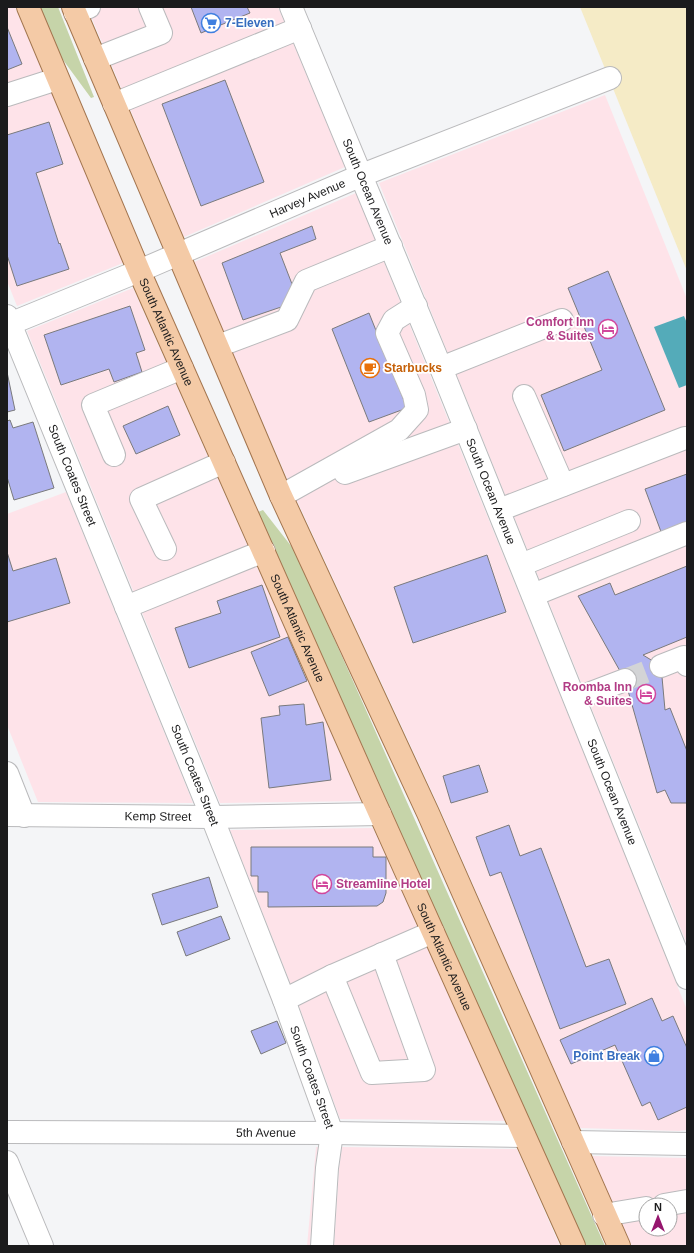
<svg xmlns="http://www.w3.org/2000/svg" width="694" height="1253" font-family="Arial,sans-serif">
	<rect width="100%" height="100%" fill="#f4f5f7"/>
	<path fill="#fee3e9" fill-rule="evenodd" d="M7 7H15L123 263 17 306 7 281Z
		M87 7H278L345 167 184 237Z
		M605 95 687 299V944L379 183Z
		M356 193 612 823 687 1010V1130L679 1131 580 1128 439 807 292 490 194 262Z
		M133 288 361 801 220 803 27 331Z
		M66 492 193 803 38 802 7 725V514Z
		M373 828 505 1121 340 1119 295 995 230 830Z
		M316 1147H318L315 1167 310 1246H307Z
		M342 1147 517 1149 560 1246H334L339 1169Z
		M592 1156 687 1158V1246H632ZM646 1205H670V1229H646Z"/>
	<path fill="#c6d4a9" d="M38 7H58L94 97 91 98 55 49Z
		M263 510 295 551 605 1246H585L258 512Z"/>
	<path fill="#f5ebc6" d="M580 7H687V271Z"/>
	<path fill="#54abb9" d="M684 316 687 323V385L679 388 654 327Z"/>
	<path fill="#b1b4f0" stroke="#7a7a7c" d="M191 7H247L250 13 201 33Z
		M7 27 22 64 7 70Z
		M225 80 264 182 201 206 162 104Z
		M49 122 63 164 36 173 59 244 60 243 69 269 17 286 7 255V135Z
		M312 226 316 239 280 253 292 284 284 306 243 320 222 263Z
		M608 271 665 410 564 451 541 395 602 370 568 288Z
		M130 306 145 350 136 353 142 372 114 382 109 369 61 385 44 335Z
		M369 313 407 408 369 422 332 329Z
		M7 372 15 410 7 412Z
		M168 406 180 435 136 454 123 426Z
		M10 420 13 428 33 422 54 488 14 500 7 477V421Z
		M687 474V528L663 537 645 489Z
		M7 552 13 571 56 558 70 603 7 622Z
		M487 555 506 612 413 643 394 587Z
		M687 566V637L643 655 661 666 665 710 670 708 687 751V803H671L665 790 657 793 625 680 578 596 610 583 615 595Z
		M262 585 280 637 189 668 175 628 221 613 217 601Z
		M288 637 307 681 269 696 251 652Z
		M304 704 306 725 323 722 331 780 269 788 261 718 280 715 279 706Z
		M479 765 488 792 451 803 443 776Z
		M509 825 520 856 541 848 586 967 609 959 626 1004 560 1029 501 872 490 876 476 837Z
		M251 847H373V857H386V893L383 902 377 906 268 907V892H258V876H251Z
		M209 877 218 907 162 925 152 894Z
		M221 916 230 939 186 956 177 932Z
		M652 998 662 1021 673 1016 687 1048V1107L658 1120 650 1102 642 1106 615 1045 571 1064 560 1040Z
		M277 1021 286 1043 261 1054 251 1031Z"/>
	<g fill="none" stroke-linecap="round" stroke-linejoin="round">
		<path stroke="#d3d4d6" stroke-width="22" stroke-dasharray="22 11" stroke-linecap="butt" d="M625 680 661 666"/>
		<defs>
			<g id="minor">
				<path id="s1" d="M291 7 441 368 687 978"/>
				<path d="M75 13 89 7"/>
				<path d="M95 59 161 33 150 7"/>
				<path d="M7 95 57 79"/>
				<path d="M114 104 300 28"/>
				<path id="s2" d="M7 316 212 817 284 1000 332 1133 327 1168 322 1246"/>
				<path id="s3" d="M7 325 139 271 362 175 610 78"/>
				<path d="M218 346 287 320 306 281 391 246"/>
				<path d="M441 368 562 320"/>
				<path d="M524 396 563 485"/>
				<path d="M114 455 93 405 182 368"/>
				<path d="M345 473 466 429"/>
				<path d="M281 496 399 430 417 410 414 395 387 333 394 320 416 306"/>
				<path d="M499 510 685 438"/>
				<path d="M165 549 141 499 224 462"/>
				<path d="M521 565 629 521"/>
				<path d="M533 595 687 533"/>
				<path d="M126 607 264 551"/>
				<path d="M661 666 684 657 687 665"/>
				<path d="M575 699 625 680"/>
				<path d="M7 773 24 816"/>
				<path id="s4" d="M7 815 212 817 380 814"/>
				<path d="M332 976 372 1073 424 1070 382 954"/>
				<path d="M284 1000 332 976 433 932"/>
				<path id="s5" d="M7 1132 332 1133 524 1136"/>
				<path d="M573 1142 687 1144"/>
				<path d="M7 1162 42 1246"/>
				<path d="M664 1205 687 1201"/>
				<path d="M604 1215 646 1208"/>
			</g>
			<g id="major">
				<path id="s6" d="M28 7 139 271 371 794 574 1246"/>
				<path d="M73 7 281 496 428 813 619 1246"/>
			</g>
		</defs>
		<use href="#minor" stroke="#bababc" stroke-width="24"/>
		<use href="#major" stroke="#a3754f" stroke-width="24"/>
		<use href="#minor" stroke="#fff" stroke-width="22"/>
		<use href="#major" stroke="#f4caa6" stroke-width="22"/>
	</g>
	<defs>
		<symbol id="supermarket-ring" viewBox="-11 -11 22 22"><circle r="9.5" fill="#fff" stroke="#3f7fe0" stroke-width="1.5"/><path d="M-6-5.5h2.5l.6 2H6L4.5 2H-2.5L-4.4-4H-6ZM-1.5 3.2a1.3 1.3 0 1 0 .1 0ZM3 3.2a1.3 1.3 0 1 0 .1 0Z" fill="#3f7fe0"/></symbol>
		<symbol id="hotel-ring" viewBox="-11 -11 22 22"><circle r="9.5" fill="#fff" stroke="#d1479c" stroke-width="1.5"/><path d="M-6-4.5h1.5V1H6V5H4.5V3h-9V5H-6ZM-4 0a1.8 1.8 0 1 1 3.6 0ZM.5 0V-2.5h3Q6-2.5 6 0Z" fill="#d1479c"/></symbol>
		<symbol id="cafe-ring" viewBox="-11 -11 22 22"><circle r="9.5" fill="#fff" stroke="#e8710a" stroke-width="1.5"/><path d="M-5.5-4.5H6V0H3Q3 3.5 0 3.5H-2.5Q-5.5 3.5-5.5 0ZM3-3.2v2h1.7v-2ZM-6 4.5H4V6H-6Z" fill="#e8710a"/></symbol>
		<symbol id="shop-ring" viewBox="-11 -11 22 22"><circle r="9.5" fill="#fff" stroke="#3f7fe0" stroke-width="1.5"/><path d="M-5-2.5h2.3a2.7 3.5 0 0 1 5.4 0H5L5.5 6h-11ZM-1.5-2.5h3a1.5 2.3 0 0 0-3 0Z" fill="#3f7fe0"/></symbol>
	</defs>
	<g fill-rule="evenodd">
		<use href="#supermarket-ring" x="200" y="12" width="22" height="22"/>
		<use href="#hotel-ring" x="597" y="318" width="22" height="22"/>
		<use href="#cafe-ring" x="359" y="357" width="22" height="22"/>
		<use href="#hotel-ring" x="635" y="683" width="22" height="22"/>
		<use href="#hotel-ring" x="311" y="873" width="22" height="22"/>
		<use href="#shop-ring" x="643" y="1045" width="22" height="22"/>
	</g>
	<g text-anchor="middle" stroke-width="3.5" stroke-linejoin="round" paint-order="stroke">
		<g font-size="12" font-weight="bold" fill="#366cbe" stroke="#fff" text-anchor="start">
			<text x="225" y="27">7-Eleven</text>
			<text x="640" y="1060" text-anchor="end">Point Break</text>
		</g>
		<g font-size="12" fill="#1b1b1c" stroke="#fff">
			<text dy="4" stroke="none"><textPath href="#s1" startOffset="200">South Ocean Avenue</textPath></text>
			<text dy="4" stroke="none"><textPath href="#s3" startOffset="326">Harvey Avenue</textPath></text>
			<text dy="4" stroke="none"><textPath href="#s6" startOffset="353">South Atlantic Avenue</textPath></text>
			<text dy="4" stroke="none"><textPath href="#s2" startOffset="172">South Coates Street</textPath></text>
			<text dy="4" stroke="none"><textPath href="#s1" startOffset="524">South Ocean Avenue</textPath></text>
			<text dy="4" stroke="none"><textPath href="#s6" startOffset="677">South Atlantic Avenue</textPath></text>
			<text dy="4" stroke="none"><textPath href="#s2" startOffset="496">South Coates Street</textPath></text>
			<text dy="4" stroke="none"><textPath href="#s1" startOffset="848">South Ocean Avenue</textPath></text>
			<text dy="4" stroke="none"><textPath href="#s4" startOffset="151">Kemp Street</textPath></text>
			<text dy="4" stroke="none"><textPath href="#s6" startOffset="1037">South Atlantic Avenue</textPath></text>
			<text dy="4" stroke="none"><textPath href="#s2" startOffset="820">South Coates Street</textPath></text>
			<text dy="4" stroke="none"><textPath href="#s5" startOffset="259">5th Avenue</textPath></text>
		</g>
		<g font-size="12" font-weight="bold" fill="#b23c85" stroke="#fff" text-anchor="end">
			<text x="594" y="326">Comfort Inn<tspan x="594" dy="14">&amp; Suites</tspan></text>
			<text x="632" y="691">Roomba Inn<tspan x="632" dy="14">&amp; Suites</tspan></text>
			<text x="336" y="888" text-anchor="start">Streamline Hotel</text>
		</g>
		<g font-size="12" font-weight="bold" fill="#c56008" stroke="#fff" text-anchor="start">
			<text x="384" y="372">Starbucks</text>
		</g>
	</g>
	<rect width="694" height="1253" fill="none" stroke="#1b1b1c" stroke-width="16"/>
	<g transform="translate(658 1217)"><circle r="19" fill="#ffffff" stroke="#a4a4a4"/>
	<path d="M0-3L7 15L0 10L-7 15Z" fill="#96166e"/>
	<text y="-6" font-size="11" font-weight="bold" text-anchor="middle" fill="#1b1b1c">N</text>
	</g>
</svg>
